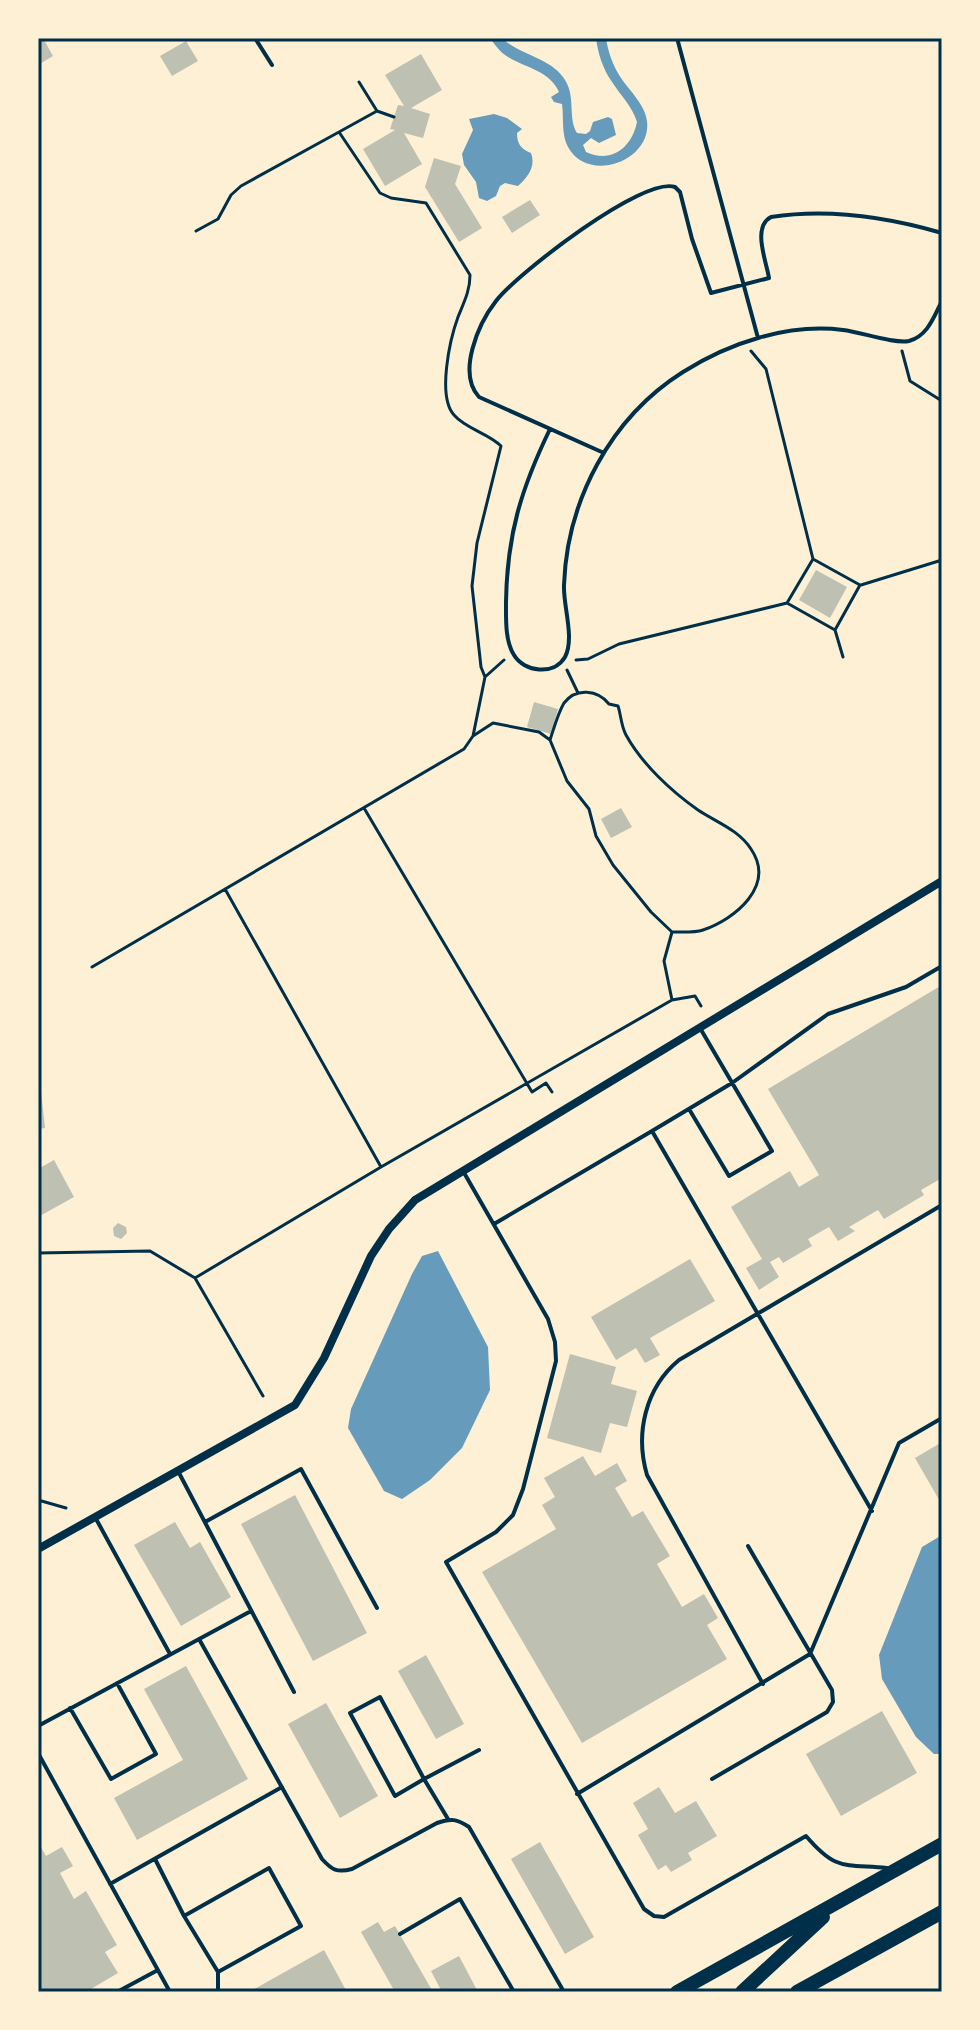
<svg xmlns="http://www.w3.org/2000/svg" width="980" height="2030" font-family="'Alegreya Sans',sans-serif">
	<rect width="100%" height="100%" fill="#fdf0d5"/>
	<path fill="#669bbc" d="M490 38H502C519 55 548 57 563 77 577 95 567 117 577 133L586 134 590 131 593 122 608 117 612 119 616 135 599 143 591 138 583 145 586 152C612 164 632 147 637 122 632 106 621 96 612 82 603 69 598 54 596 38H606C608 52 613 66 621 78 630 91 645 105 647 121 652 161 588 184 568 147 561 134 564 118 562 104L554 102 551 97 559 92C550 71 526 68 508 57 500 52 495 45 490 38Z
		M494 114 507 118 522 129 517 133C517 144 521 149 531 153 536 167 528 177 518 186L505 183 500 186 496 196 487 201 479 198 476 182 464 165 462 154 473 130 469 119Z
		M438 1251 488 1347 490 1390 462 1448 430 1480 402 1499 384 1491 348 1428 351 1409 412 1274 422 1256Z
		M942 1535V1754H934L916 1737 882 1679 879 1655 922 1547Z"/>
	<path fill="#bec0b2" d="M38 38H43L53 56 38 65Z
		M186 41 198 61 172 76 160 56Z
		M421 54 442 90 411 108 430 114 423 138 404 133 422 164 385 186 363 149 395 130 390 129 398 105 404 106 385 75Z
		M434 158 461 166 455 184 482 228 459 242 425 187Z
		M530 200 540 215 512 233 502 217Z
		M816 570 847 587 830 618 799 600Z
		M534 702 558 709 551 734 527 727Z
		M621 808 632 827 611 838 601 819Z
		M942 985V1178L921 1190 924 1195 884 1219 878 1210 849 1227 855 1231 838 1241 829 1227 808 1239 812 1246 783 1263 779 1257 770 1262 779 1277 759 1290 746 1268 762 1259 731 1207 790 1171 799 1187 819 1175 768 1089Z
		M38 1091H41L45 1128 38 1129Z
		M54 1160 74 1197 38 1217V1169Z
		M118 1223 126 1227 127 1233 121 1239 114 1236 113 1228Z
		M690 1259 715 1301 650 1338 660 1355 645 1363 636 1348 616 1360 591 1317Z
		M570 1354 616 1367 611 1384 637 1391 627 1427 610 1423 601 1453 547 1438Z
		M942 1442V1505L915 1458Z
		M583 1456 595 1476 617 1463 627 1481 615 1488 632 1517 643 1511 670 1556 657 1564 682 1607 704 1594 718 1618 707 1625 727 1659 582 1743 482 1572 556 1529 542 1505 555 1497 544 1478Z
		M295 1495 367 1633 313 1661 241 1524Z
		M175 1522 190 1548 200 1542 231 1597 181 1626 134 1545Z
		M426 1655 464 1724 436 1739 398 1671Z
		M186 1666 248 1779 137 1840 114 1798 183 1760 144 1689Z
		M326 1703 378 1796 340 1818 288 1724Z
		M882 1711 917 1773 841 1816 806 1754Z
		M659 1787 675 1813 696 1801 717 1836 688 1853 692 1860 671 1872 666 1865 658 1870 638 1835 648 1829 633 1803Z
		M38 1842 46 1856 62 1847 73 1866 60 1873 74 1899 86 1891 117 1945 105 1952 118 1973 91 1989 93 1992H38Z
		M540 1842 594 1937 565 1954 511 1859Z
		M378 1922 384 1932 395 1926 433 1992H395L361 1932Z
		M324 1950 347 1992H249Z
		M459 1956 478 1992H442L431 1971Z"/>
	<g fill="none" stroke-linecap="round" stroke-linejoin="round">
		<path stroke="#003049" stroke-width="3" d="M377 111 394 117
			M339 132 377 111 359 82
			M196 231 218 219 231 195 241 186 339 132 380 193 391 198 426 203 470 275C470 291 464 302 458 317 450 339 437 396 454 415 466 429 488 433 501 446L477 543 472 586 481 667 485 677
			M751 351 766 369 813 559 787 603 835 630 860 585 813 559
			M902 351 910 381 942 401
			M861 585 942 560
			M835 630 843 657
			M576 660 588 659 619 644 787 603
			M567 670 578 693
			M473 736 493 723 539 732 550 740 567 781 589 809 596 836 613 865 651 912 672 932C682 932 694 933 703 930 735 919 776 886 751 849 739 830 716 822 698 810 671 791 642 764 626 735 621 726 621 715 618 706L609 704C598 690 576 687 564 703 558 713 554 728 550 740
			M364 808 532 1092 546 1083 552 1092
			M225 889 381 1167
			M672 932 664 961 672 1000 695 996 701 1006
			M92 967 464 749 473 736 485 677 504 660
			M38 1253 150 1251 195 1278
			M263 1396 195 1278 381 1167 672 1000
			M38 1500 66 1508"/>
		<path stroke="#003049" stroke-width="4" d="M255 38 272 65
			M677 38 758 338
			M550 429C521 489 507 535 506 602 506 619 505 641 514 655 524 672 554 676 565 657 575 638 563 606 564 585 567 501 610 418 683 372 729 343 788 323 843 330 861 332 894 344 909 341 928 336 934 316 942 301
			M604 453 479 397C457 373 478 324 496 301 518 273 643 176 675 187L680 192 692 239 711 293 769 278C766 260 752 227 771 217 829 208 887 217 942 233
			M689 1109 729 1176 772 1151 700 1028
			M652 1131 732 1083 828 1014 906 987 942 966
			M463 1171 548 1319 555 1342 556 1361 523 1489 513 1515 496 1532 446 1562 644 1909 654 1916 664 1917 806 1836C836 1871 843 1864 887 1868
			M494 1224 652 1131 872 1511
			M178 1471 294 1692
			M95 1517 170 1654
			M205 1522 301 1469 377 1608
			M199 1639 322 1859C332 1870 337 1873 352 1869L437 1823C451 1818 457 1819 469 1827L564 1992
			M763 1684 647 1475C635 1434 645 1388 679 1360L942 1205
			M380 1697 424 1779 395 1796 350 1713Z
			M70 1708 111 1779 156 1754 117 1683
			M38 1726 251 1611
			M38 1753 170 1992
			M712 1779 827 1712 833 1702 832 1690 748 1546
			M577 1794 810 1654 899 1443 942 1418
			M448 1819 424 1779 479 1750
			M155 1859 184 1916 218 1972 301 1926 269 1868 184 1916
			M110 1884 282 1787
			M400 1934 460 1899 514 1992
			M117 1992 158 1970
			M218 1992V1972"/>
		<path stroke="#003049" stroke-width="8" d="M38 1549 295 1405 324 1358 371 1256 389 1229 415 1200 942 881"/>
		<path stroke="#003049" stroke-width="14" d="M677 1992 942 1844
			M742 1992 823 1917
			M797 1992 942 1912"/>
	</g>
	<rect width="980" height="2030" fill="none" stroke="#fdf0d5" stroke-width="80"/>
	<rect x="40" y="40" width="900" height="1950" fill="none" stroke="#003049" stroke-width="3"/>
</svg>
